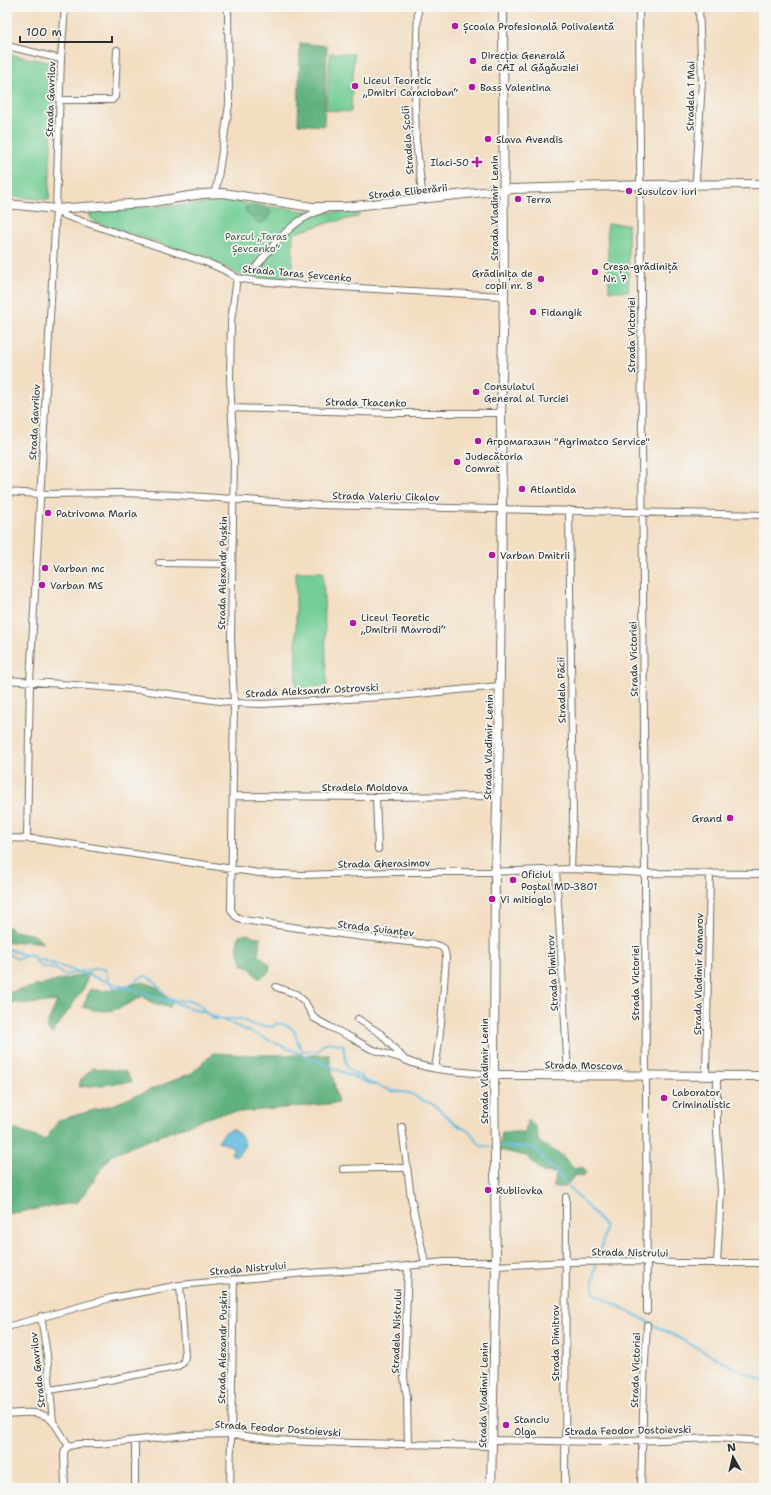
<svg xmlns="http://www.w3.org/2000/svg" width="771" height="1495" font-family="'Shantell Sans',sans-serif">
	<rect width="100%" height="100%" fill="#f6f6f2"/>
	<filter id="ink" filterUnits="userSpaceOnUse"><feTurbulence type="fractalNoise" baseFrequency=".025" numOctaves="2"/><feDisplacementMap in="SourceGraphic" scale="8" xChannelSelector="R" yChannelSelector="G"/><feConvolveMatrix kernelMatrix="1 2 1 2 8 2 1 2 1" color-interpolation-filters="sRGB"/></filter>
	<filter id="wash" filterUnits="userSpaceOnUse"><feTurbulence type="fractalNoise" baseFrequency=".012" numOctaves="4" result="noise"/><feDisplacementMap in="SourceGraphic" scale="16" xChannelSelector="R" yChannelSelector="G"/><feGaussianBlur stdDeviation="0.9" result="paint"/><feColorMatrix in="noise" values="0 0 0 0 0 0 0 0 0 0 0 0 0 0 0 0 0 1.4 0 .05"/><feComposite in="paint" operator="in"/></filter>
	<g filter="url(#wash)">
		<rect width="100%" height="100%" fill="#f3dec2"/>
		<path fill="#74ce95" stroke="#507c60" d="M330 53 354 54 351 112 326 110Z
			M7 54 54 63 49 200 7 196Z
			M222 200 304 211 360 213 358 217 327 223 295 233 293 235 292 281 250 278 237 274 226 267 183 251 94 222 89 215 96 212 106 210 199 204Z
			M607 224H628L629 291H609Z
			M296 572H323L327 686 296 688Z"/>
		<path fill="#5fb17e" stroke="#456e54" d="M300 43 327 46 324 126 298 124Z
			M246 206 266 208 271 211C269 217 266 221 260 224L247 214 245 208Z
			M7 926 15 931 34 935 43 943 28 941 10 943 7 941Z
			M246 934 261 938 258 957H262L270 965 269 972 259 979 250 968 243 966 237 946 239 935Z
			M89 973 84 988 52 1034 46 1027 57 1001 28 1004 7 1002V993Z
			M143 982C156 986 164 991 173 1002L169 1008 150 1002 143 996C120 1008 111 1016 83 1007L90 989 103 991Z
			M213 1053 247 1055H329L338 1103 218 1114 112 1154 78 1202 7 1214V1127L45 1140 59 1120 115 1104 192 1073Z
			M92 1068 125 1071 132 1082 79 1087 81 1080Z
			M527 1120 536 1127 539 1142 563 1156 574 1169 583 1167 586 1173 583 1176 575 1175 565 1187H552L557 1173 542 1172 526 1156 499 1150 502 1132H525Z"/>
		<path fill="#62bbdf" stroke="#467385" d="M232 1129C239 1132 243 1137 245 1145L239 1154 236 1156 231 1154 233 1149 231 1146 218 1141 225 1132Z"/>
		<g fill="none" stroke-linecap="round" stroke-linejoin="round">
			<path stroke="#62bbdf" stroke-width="2" d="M7 949 209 1014 370 1084
				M7 953 17 959 22 958 29 954 33 955 37 963 43 967 56 969 64 975 94 969H104L106 970C107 978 109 984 116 989 122 988 130 985 136 981 138 979 140 977 144 976 152 975 160 990 166 996 175 1005 185 998 195 1002 203 1005 205 1015 213 1019H242L253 1025 274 1027 276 1023C303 1027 291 1037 303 1051H319L322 1045 329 1042 343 1045 347 1068 357 1075 362 1076 363 1080 392 1091 410 1093 421 1100 431 1103 460 1127 469 1131 481 1146 493 1147
				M498 1146 534 1148 605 1226C605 1249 589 1270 594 1293L737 1369 764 1381"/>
		</g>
	</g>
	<g filter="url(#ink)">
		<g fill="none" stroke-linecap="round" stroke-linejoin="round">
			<defs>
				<path id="street" d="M418 7 415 103 416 141 423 200
					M639 7 645 873 647 1311
					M7 46 61 59
					M60 100H112L115 97 117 50
					M695 185 696 179 702 81 699 7
					M214 193 217 184 229 105 228 7
					M56 209 66 216 208 263 224 270 237 278 256 281 302 285 504 296
					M253 271C266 254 280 235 298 222 306 216 317 212 326 208
					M237 278 231 321 230 379 234 459 231 639 234 703 231 909C234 916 236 917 243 920L355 936 436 945C444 946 445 950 446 958 443 994 442 1031 435 1068
					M231 408 392 413H501
					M7 492 40 494 123 493 175 495 318 505 764 515
					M569 510 573 818 571 869
					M159 563 232 564
					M7 680 141 690 234 703 262 704 398 696 499 686
					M233 796 376 797 497 796
					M376 797 378 849
					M7 838 36 839 259 873 301 875 392 872H488L571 869 645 873 764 874
					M27 838 30 682 56 209 61 59 65 7
					M556 869 568 1074
					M276 987 296 994 305 1002 314 1018 330 1027 352 1038 371 1049 403 1059
					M358 1019 381 1034 405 1060C432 1072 465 1071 494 1075
					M706 1075 710 873
					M402 1127 411 1198 425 1263
					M343 1169 378 1168H407
					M717 1264 721 1191 717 1131V1076
					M496 1266 565 1262 647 1261 674 1263H764
					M41 1316 47 1355 53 1422
					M7 1327 111 1298 180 1285 305 1273 379 1269 444 1262H496
					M50 1390 115 1379 176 1367 183 1363 185 1356 180 1285
					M7 1414C21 1413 43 1409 53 1422 59 1429 63 1438 69 1446L78 1444H99L188 1435 230 1434 277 1440 310 1442 492 1446
					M493 1440 604 1442 716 1438 764 1441
					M135 1441V1488
					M408 1445 407 1397 404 1378 408 1265
					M65 1488 64 1454 65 1450 69 1446
					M230 1488 234 1279
					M565 1488 566 1197
					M641 1488 644 1379 647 1325"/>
				<path id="secondary" d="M7 204 56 209 84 207 146 203 202 194 223 193 312 207H345L512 189 648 185 764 184
					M494 1075 764 1076
					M491 1488 496 1266 494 1066 495 872 499 744 502 509 501 413 504 296 503 7"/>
			</defs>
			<use href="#street" stroke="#716a60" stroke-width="8"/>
			<use href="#secondary" stroke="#716a60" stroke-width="10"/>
			<use href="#street" stroke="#fff" stroke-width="6"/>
			<use href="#secondary" stroke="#fff" stroke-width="8"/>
		</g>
	</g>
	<g fill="#b5179e" stroke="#f6f6f2" stroke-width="1.5">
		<circle cx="455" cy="26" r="4"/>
		<circle cx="473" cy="61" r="4"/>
		<circle cx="355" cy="86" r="4"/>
		<circle cx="472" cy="87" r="4"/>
		<circle cx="488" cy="139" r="4"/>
		<path d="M475 156h4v4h4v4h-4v4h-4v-4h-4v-4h4z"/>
		<circle cx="629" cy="191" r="4"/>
		<circle cx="518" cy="199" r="4"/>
		<circle cx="595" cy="272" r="4"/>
		<circle cx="541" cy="279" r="4"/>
		<circle cx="533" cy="312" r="4"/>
		<circle cx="476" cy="392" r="4"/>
		<circle cx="478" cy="441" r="4"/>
		<circle cx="457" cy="462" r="4"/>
		<circle cx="522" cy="489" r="4"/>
		<circle cx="48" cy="513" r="4"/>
		<circle cx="492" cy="555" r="4"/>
		<circle cx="45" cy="568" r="4"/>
		<circle cx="42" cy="585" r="4"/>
		<circle cx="353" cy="623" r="4"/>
		<circle cx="730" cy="818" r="4"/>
		<circle cx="513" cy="880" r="4"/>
		<circle cx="492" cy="899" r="4"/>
		<circle cx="664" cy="1098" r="4"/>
		<circle cx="488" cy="1190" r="4"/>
		<circle cx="506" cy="1425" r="4"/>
	</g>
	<g text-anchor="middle" stroke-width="3.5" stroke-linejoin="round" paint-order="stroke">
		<g font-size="10" fill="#2b2b2b" stroke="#f6f6f2" text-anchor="start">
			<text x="463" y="30">Școala Profesională Polivalentă</text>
			<text x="481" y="59">Direcția Generală<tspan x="481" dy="12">de CAI al Găgăuziei</tspan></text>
			<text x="363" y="84">Liceul Teoretic<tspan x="363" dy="12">„Dmitri Caracioban“</tspan></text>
			<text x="480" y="91">Bass Valentina</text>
			<text x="496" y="143">Slava Avendis</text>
			<text x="469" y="166" text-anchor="end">Ilaci-50</text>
			<text x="637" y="195">Susulcov iuri</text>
			<text x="526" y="203">Terra</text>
			<text x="603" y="270">Creșa-grădiniță<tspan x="603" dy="12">Nr. 7</tspan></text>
			<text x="533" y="277" text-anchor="end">Grădinița de<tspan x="533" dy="12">copii nr. 8</tspan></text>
			<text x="541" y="316">Fidangik</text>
			<text x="484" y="390">Consulatul<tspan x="484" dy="12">General al Turciei</tspan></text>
			<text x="486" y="445">Агромагазин "Agrimatco Service"</text>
			<text x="465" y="460">Judecătoria<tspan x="465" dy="12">Comrat</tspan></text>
			<text x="530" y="493">Atlantida</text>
			<text x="56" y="517">Patrivoma Maria</text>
			<text x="500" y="559">Varban Dmitrii</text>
			<text x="53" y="572">Varban mc</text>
			<text x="50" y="589">Varban MS</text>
			<text x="361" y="621">Liceul Teoretic<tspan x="361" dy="12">„Dmitrii Mavrodi“</tspan></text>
			<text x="722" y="822" text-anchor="end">Grand</text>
			<text x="521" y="878">Oficiul<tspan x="521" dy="12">Poștal MD-3801</tspan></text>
			<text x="500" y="903">Vi mitioglo</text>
			<text x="672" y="1096">Laborator<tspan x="672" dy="12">Criminalistic</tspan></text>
			<text x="496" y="1194">Rubliovka</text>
			<text x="514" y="1423">Stanciu<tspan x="514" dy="12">Olga</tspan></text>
		</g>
		<g font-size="10" fill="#2b2b2b" stroke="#f6f6f2">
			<text transform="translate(690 96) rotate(-89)" y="4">Stradela 1 Mai</text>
			<text transform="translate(50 99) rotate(-88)" y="4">Strada Gavrilov</text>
			<text transform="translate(407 140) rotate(-94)" y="4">Stradela Școlii</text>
			<text transform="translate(408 191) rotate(-6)" y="4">Strada Eliberării</text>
			<text transform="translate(494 208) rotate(-90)" y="4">Strada Vladimir Lenin</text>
			<text transform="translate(297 273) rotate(5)" y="4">Strada Taras Șevcenko</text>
			<text transform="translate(631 335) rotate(-90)" y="4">Strada Victoriei</text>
			<text transform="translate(366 402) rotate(1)" y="4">Strada Tkacenko</text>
			<text transform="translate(34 422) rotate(-87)" y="4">Strada Gavrilov</text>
			<text transform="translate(386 496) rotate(1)" y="4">Strada Valeriu Cikalov</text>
			<text transform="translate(222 573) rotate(-89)" y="4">Strada Alexandr Pușkin</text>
			<text transform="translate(633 659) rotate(-91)" y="4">Strada Victoriei</text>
			<text transform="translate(312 690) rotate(-3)" y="4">Strada Aleksandr Ostrovski</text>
			<text transform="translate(561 690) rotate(-91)" y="4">Stradela Păcii</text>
			<text transform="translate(488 747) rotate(-89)" y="4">Strada Vladimir Lenin</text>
			<text x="365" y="791">Stradela Moldova</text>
			<text transform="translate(384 863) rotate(-1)" y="4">Strada Gherasimov</text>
			<text transform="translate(376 928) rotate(7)" y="4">Strada Șuianțev</text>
			<text transform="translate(552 973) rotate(-93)" y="4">Strada Dimitrov</text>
			<text transform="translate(698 974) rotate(-89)" y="4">Strada Vladimir Komarov</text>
			<text transform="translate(635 983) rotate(-90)" y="4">Strada Victoriei</text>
			<text transform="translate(584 1065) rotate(1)" y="4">Strada Moscova</text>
			<text transform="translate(484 1071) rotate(-90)" y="4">Strada Vladimir Lenin</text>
			<text transform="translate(630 1252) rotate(1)" y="4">Strada Nistrului</text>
			<text transform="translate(248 1268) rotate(-5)" y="4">Strada Nistrului</text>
			<text transform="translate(396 1331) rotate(-88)" y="4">Stradela Nistrului</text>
			<text transform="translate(555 1343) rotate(-90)" y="4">Strada Dimitrov</text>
			<text transform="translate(222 1347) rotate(-89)" y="4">Strada Alexandr Pușkin</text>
			<text transform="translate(37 1370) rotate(-96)" y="4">Strada Gavrilov</text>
			<text transform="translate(635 1370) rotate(-88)" y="4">Strada Victoriei</text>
			<text transform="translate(483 1395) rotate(-89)" y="4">Strada Vladimir Lenin</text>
			<text transform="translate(278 1428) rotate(4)" y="4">Strada Feodor Dostoievski</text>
			<text transform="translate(628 1430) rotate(-1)" y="4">Strada Feodor Dostoievski</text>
		</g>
		<g font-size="10" fill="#415c4b" stroke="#f6f6f2">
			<text x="256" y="240">Parcul „Taras<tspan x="256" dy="12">Șevcenko“</tspan></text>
		</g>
	</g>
	<rect width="771" height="1495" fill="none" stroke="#f6f6f2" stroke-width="24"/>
	<g transform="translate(733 1457) rotate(352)" stroke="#f6f6f2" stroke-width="3" paint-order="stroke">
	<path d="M0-3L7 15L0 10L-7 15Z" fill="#2b2b2b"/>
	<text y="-6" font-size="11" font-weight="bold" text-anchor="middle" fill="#2b2b2b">N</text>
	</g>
	<path d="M20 36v6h92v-6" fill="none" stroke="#2b2b2b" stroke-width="2"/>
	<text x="26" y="36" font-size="12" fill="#2b2b2b" stroke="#f6f6f2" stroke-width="3" paint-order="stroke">100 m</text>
</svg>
